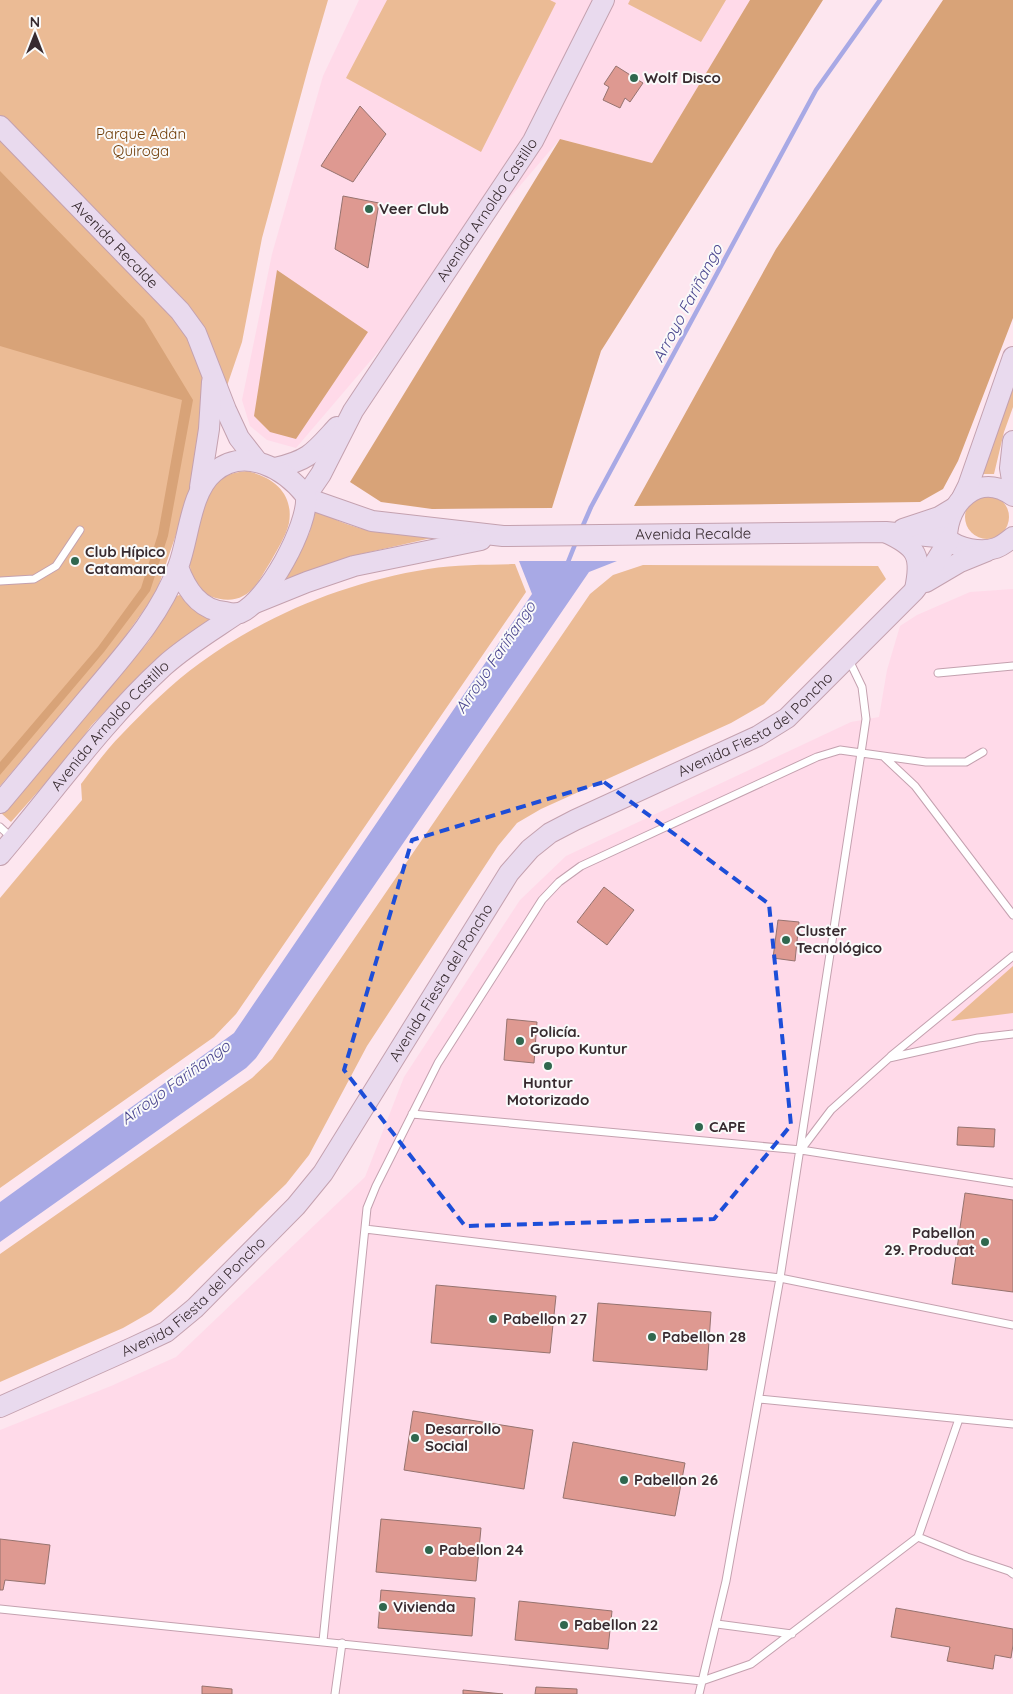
<svg xmlns="http://www.w3.org/2000/svg" width="1013" height="1694" font-family="Quicksand,sans-serif">
	<rect width="100%" height="100%" fill="#fde6ef"/>
	<path fill="#ffdae9" d="M359 0H750L652 163 560 139 296 448 267 440 250 426 242 400 272 254 323 76Z
		M1013 589V1694H0V1430L111 1386 176 1357 365 1177 404 1077 520 900 566 856 851 722 879 717 887 670 900 626 917 615 970 592Z"/>
	<path fill="#ebbb95" d="M0 0H328L309 65 262 238 242 342 156 593 114 652 0 786Z
		M387 0H550L556 3 481 152 346 78Z
		M630 0H726L701 42 628 4Z
		M1013 383V407L1004 432 994 474H982Z
		M247 471C273 477 294 493 289 523 286 536 277 550 271 561 263 573 256 590 243 596 229 604 207 598 197 587 193 581 190 572 190 565 189 550 201 506 209 492 211 488 215 484 218 481 226 474 237 472 247 471Z
		M965 517a22 22 0 1 1 44 0a22 22 0 1 1-44 0Z
		M316 510C330 517 344 524 359 528 384 534 410 536 436 537L352 556 282 581 309 534Z
		M515 564 526 592 236 1014 214 1037 0 1188V898L82 800 81 784C94 767 107 749 122 734 146 709 172 683 200 663 267 614 347 582 428 569 457 564 487 565 515 564Z
		M643 565 878 566 886 579 764 704 731 723 541 809 517 823 498 846 367 1046 309 1155 286 1184 174 1292 151 1312 123 1328 0 1382V1254L252 1078 272 1059 590 594 613 575Z
		M180 595C188 607 197 612 211 617V621L158 660 133 682 91 726 72 753 11 822 1 813 149 641 176 596Z
		M1013 966V1013L951 1021Z"/>
	<path fill="#d8a378" d="M750 0H823L601 351 552 508 432 509 381 502 350 482 560 139 652 163Z
		M943 0H1013V318L958 461 943 489 920 502 634 506 776 249Z
		M0 171 144 319 193 400 168 536 150 591 104 652 0 775V762L98 647 141 588 158 534 182 400 0 346Z
		M277 270 368 332 296 439 270 432 254 416Z"/>
	<path fill="#a8a9e5" d="M519 561H617L589 572 256 1058 246 1068 0 1242V1202L234 1033 532 594Z"/>
	<g fill="none" stroke-linecap="round" stroke-linejoin="round">
		<path stroke="#a8a9e5" stroke-width="4.5" d="M581 530 591 507 816 90 880 0
			M566 567 576 542"/>
	</g>
	<path fill="#de9991" stroke="#96736f" d="M616 66 643 83 630 102 625 98 620 108 603 100 609 87 604 84Z
		M360 106 386 134 353 182 321 166Z
		M343 196 379 203 368 268 335 249Z
		M604 887 634 910 607 945 577 922Z
		M778 920 799 922 795 961 773 958Z
		M507 1019 537 1022 534 1063 504 1060Z
		M958 1127 995 1129 994 1147 957 1145Z
		M965 1193 1013 1200V1292L952 1284Z
		M436 1285 556 1296 550 1353 431 1343Z
		M598 1303 711 1312 707 1370 593 1361Z
		M413 1411 533 1430 524 1489 404 1470Z
		M573 1442 685 1463 675 1516 563 1498Z
		M381 1519 481 1528 476 1581 376 1572Z
		M0 1539 50 1545 45 1584 5 1580 3 1590H0Z
		M381 1590 475 1598 472 1636 378 1628Z
		M519 1601 612 1611 608 1649 515 1640Z
		M896 1608 1013 1629V1645L1011 1658 995 1655 993 1669 947 1661 950 1647 891 1637Z
		M202 1686 232 1689V1694H202Z
		M536 1687 577 1689V1694H535Z
		M463 1690 503 1694H463Z"/>
	<g fill="none" stroke-linecap="round" stroke-linejoin="round">
		<defs>
			<path id="lane" d="M0 581 34 579 56 566 80 530
				M938 673 1013 666
				M883 756 926 762H966L983 752
				M0 827 12 838
				M891 1056 1013 956
				M412 1114 801 1150 1013 1183
				M803 1147 831 1110 889 1058 978 1038 1013 1034
				M365 1229 780 1278 1013 1325
				M759 1399 1013 1424
				M918 1537 967 1557 1009 1571 1013 1574
				M0 1609 702 1681 751 1664 918 1537 959 1419
				M717 1624 792 1634
				M323 1641 367 1208 376 1186 438 1063 542 900 559 882 581 866 817 757 840 750 883 756 915 786 1013 915
				M335 1694 342 1643
				M699 1694 726 1581 780 1278 861 753 866 719 862 687 849 660"/>
			<g id="secondary">
				<path id="s1" d="M0 126 180 311 196 333 226 410 239 438 257 461"/>
				<path d="M1013 441 1010 468 1013 486"/>
				<path d="M275 468C310 460 314 452 337 427"/>
				<path d="M200 487 209 429 212 382"/>
				<path id="s2" d="M306 496 321 474 353 411 533 141 604 0"/>
				<path d="M1013 496C979 471 947 502 947 538 957 549 982 553 996 548 1002 546 1008 541 1013 537"/>
				<path id="s3" d="M306 498 372 521 503 536 886 532 947 538"/>
				<path d="M962 498 968 486 1013 357"/>
				<path d="M903 529 939 517 954 508"/>
				<path d="M887 533C917 547 922 556 915 589"/>
				<path d="M926 582 960 562 987 551"/>
				<path d="M255 603 307 582 354 566 481 540"/>
				<path d="M0 803C29 768 59 733 88 698 122 657 160 617 178 567 189 539 190 492 214 472 245 446 285 469 306 496 309 525 267 602 240 613 236 614 229 613 225 612 199 610 186 589 178 567"/>
				<path id="s4" d="M0 855C54 792 102 723 164 666 186 646 213 630 238 613"/>
				<path id="s5" d="M0 1407 132 1348 166 1332 195 1308 296 1206 323 1173 509 873 530 849 550 833 575 820 758 736 787 718 914 591 931 569 949 540"/>
			</g>
		</defs>
		<use href="#lane" stroke="#c4a1af" stroke-width="9"/>
		<use href="#secondary" stroke="#c4a1af" stroke-width="22"/>
		<use href="#lane" stroke="#fff" stroke-width="7"/>
		<use href="#secondary" stroke="#e9daee" stroke-width="20"/>
	</g>
	<path fill="none" stroke="#1d4ed8" stroke-width="4" stroke-dasharray="10 6" stroke-linejoin="round" d="M604 782 769 904 791 1125 714 1219 465 1226 344 1070 412 840Z"/>
	<g fill="#30674e" stroke="#fafafa" stroke-width="2">
		<circle cx="634" cy="78" r="5"/>
		<circle cx="369" cy="209" r="5"/>
		<circle cx="75" cy="561" r="5"/>
		<circle cx="786" cy="940" r="5"/>
		<circle cx="520" cy="1041" r="5"/>
		<circle cx="548" cy="1066" r="5"/>
		<circle cx="699" cy="1127" r="5"/>
		<circle cx="985" cy="1242" r="5"/>
		<circle cx="493" cy="1319" r="5"/>
		<circle cx="652" cy="1337" r="5"/>
		<circle cx="415" cy="1438" r="5"/>
		<circle cx="624" cy="1480" r="5"/>
		<circle cx="429" cy="1550" r="5"/>
		<circle cx="383" cy="1607" r="5"/>
		<circle cx="564" cy="1625" r="5"/>
	</g>
	<g text-anchor="middle" stroke-width="4" stroke-linejoin="round" paint-order="stroke">
		<g font-size="15" font-weight="bold" fill="#372a2f" stroke="#fafafa" text-anchor="start">
			<text x="644" y="83">Wolf Disco</text>
			<text x="379" y="214">Veer Club</text>
			<text x="85" y="557">Club Hípico<tspan x="85" dy="17">Catamarca</tspan></text>
			<text x="796" y="936">Cluster<tspan x="796" dy="17">Tecnológico</tspan></text>
			<text x="530" y="1037">Policía.<tspan x="530" dy="17">Grupo Kuntur</tspan></text>
			<text x="548" y="1088" text-anchor="middle">Huntur<tspan x="548" dy="17">Motorizado</tspan></text>
			<text x="709" y="1132">CAPE</text>
			<text x="975" y="1238" text-anchor="end">Pabellon<tspan x="975" dy="17">29. Producat</tspan></text>
			<text x="503" y="1324">Pabellon 27</text>
			<text x="662" y="1342">Pabellon 28</text>
			<text x="425" y="1434">Desarrollo<tspan x="425" dy="17">Social</tspan></text>
			<text x="634" y="1485">Pabellon 26</text>
			<text x="439" y="1555">Pabellon 24</text>
			<text x="393" y="1612">Vivienda</text>
			<text x="574" y="1630">Pabellon 22</text>
		</g>
		<g font-size="15" fill="#6f3d08" stroke="#fafafa">
			<text x="141" y="139">Parque Adán<tspan x="141" dy="17">Quiroga</tspan></text>
		</g>
		<g font-size="15" fill="#372a2f" stroke="#fafafa">
			<text dy="5" stroke="none"><textPath href="#s2" startOffset="339">Avenida Arnoldo Castillo</textPath></text>
			<text dy="5" stroke="none"><textPath href="#s1" startOffset="165">Avenida Recalde</textPath></text>
			<text dy="5" stroke="none"><textPath href="#s3" startOffset="392">Avenida Recalde</textPath></text>
			<text dy="5" stroke="none"><textPath href="#s5" startOffset="1050">Avenida Fiesta del Poncho</textPath></text>
			<text dy="5" stroke="none"><textPath href="#s4" startOffset="170">Avenida Arnoldo Castillo</textPath></text>
			<text dy="5" stroke="none"><textPath href="#s5" startOffset="630">Avenida Fiesta del Poncho</textPath></text>
			<text dy="5" stroke="none"><textPath href="#s5" startOffset="225">Avenida Fiesta del Poncho</textPath></text>
		</g>
		<g font-size="16" font-style="italic" fill="#4b478f" stroke="#fafafa">
			<text transform="translate(687 303) rotate(-62)" y="6">Arroyo Fariñango</text>
			<text transform="translate(495 657) rotate(-56)" y="6">Arroyo Fariñango</text>
			<text transform="translate(175 1082) rotate(-36)" y="6">Arroyo Fariñango</text>
		</g>
	</g>
	<g transform="translate(35 35)" stroke="#fafafa" stroke-width="4" paint-order="stroke">
	<path d="M0-4L9 19L0 12L-9 19Z" fill="#372a2f"/>
	<text y="-8" font-size="14" font-weight="bold" text-anchor="middle" fill="#372a2f">N</text>
	</g>
</svg>
